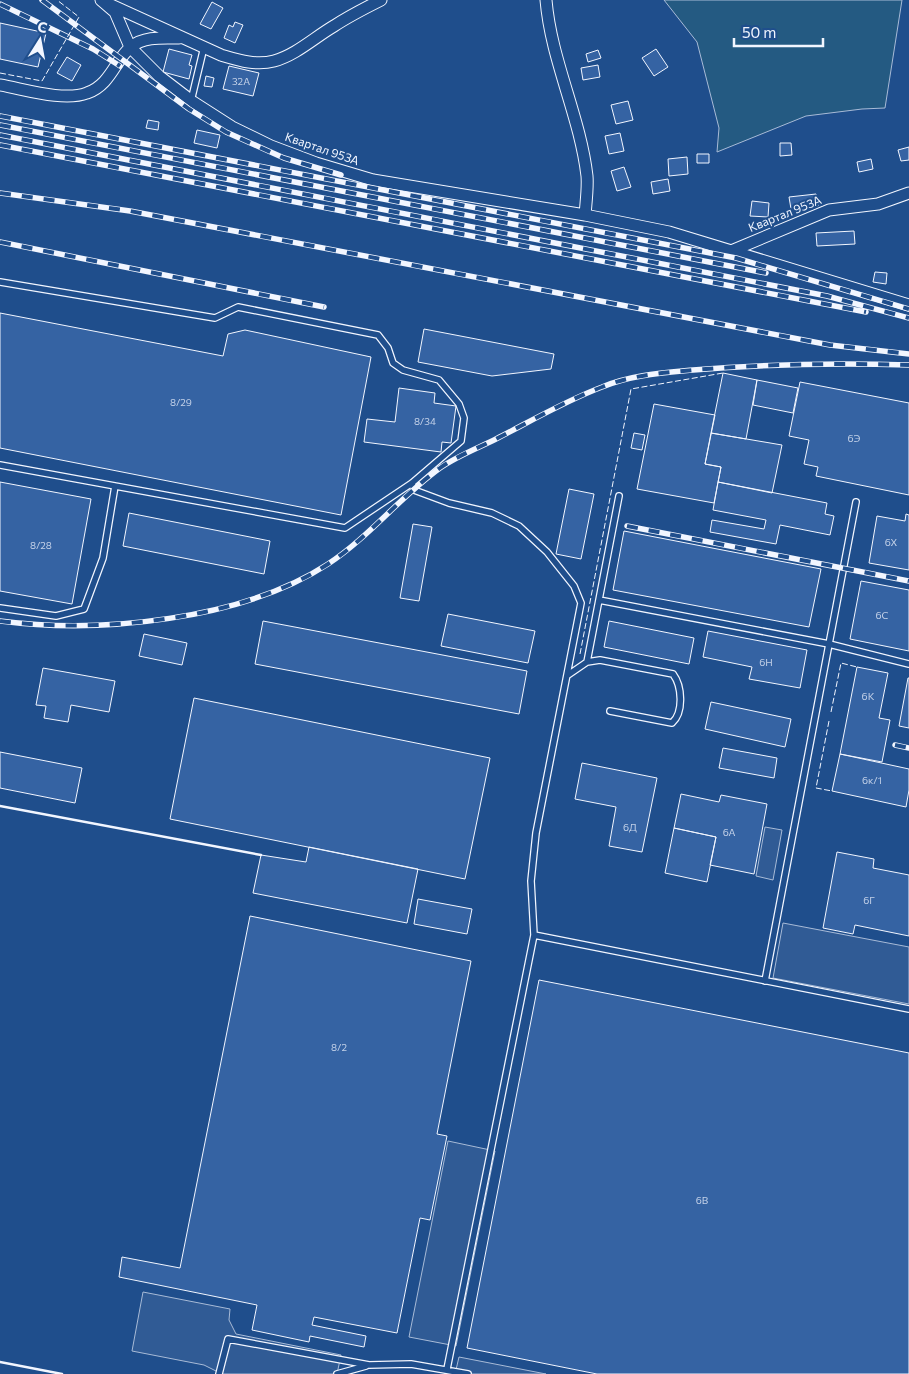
<svg xmlns="http://www.w3.org/2000/svg" width="909" height="1374" font-family="Commissioner,sans-serif">
	<rect width="100%" height="100%" fill="#1f4e8c"/>
	<path fill="#245a82" stroke="#a8bbd7" d="M664 0H902L885 108 862 109 806 116 717 152 719 128 697 42Z"/>
	<path fill="#305b95" stroke="#a8bbd7" d="M765 827 782 830 773 880 756 876Z
		M783 923 909 947V1004L773 978Z
		M448 1141 495 1151 456 1346 409 1337Z
		M143 1292 230 1309 229 1320 236 1334 341 1355 337 1374H222L204 1365 132 1351Z
		M459 1357 546 1374H455Z"/>
	<path fill="#3563a3" stroke="#f2f6ff" d="M212 2 223 8 211 29 200 24Z
		M235 22 243 25 235 43 224 38 229 25 233 27Z
		M0 23 46 33 38 67 0 59Z
		M169 49 192 55 189 65 192 66 189 79 163 72Z
		M656 49 668 67 654 76 642 58Z
		M598 50 601 58 588 62 586 54Z
		M67 57 81 65 72 81 57 73Z
		M598 65 600 77 583 80 581 68Z
		M229 66 259 73 253 96 223 89Z
		M206 76 214 78 212 87 204 86Z
		M628 101 633 120 616 124 611 105Z
		M148 120 159 122 158 130 146 128Z
		M197 130 220 135 217 148 194 143Z
		M620 133 624 151 609 154 605 136Z
		M780 143H791L792 155 780 156Z
		M909 147V160L901 161 898 150Z
		M697 154H709V163H697Z
		M687 157 688 174 669 176 668 159Z
		M871 159 873 169 859 172 857 162Z
		M624 167 631 187 617 191 611 171Z
		M668 179 670 191 653 194 651 182Z
		M816 194 818 206 791 209 789 197Z
		M752 201 769 203 768 217 750 216Z
		M854 231 855 244 817 246 816 233Z
		M875 272 887 273 886 284 873 282Z
		M0 313 223 356 228 334 245 330 371 357 341 515 0 448Z
		M424 329 554 354 551 369 492 376 418 362Z
		M723 373 757 380 746 439 711 433Z
		M757 380 798 388 793 413 753 405Z
		M800 382 909 403V495L816 476 818 467 804 464 809 440 789 436Z
		M399 388 435 393 434 403 456 406 451 443 442 442 441 452 364 442 367 419 395 422Z
		M654 404 715 415 705 464 721 467 714 503 637 489Z
		M634 433 645 435 642 450 631 448Z
		M711 433 782 445 772 493 718 482 721 467 705 464Z
		M0 482 91 499 72 604 0 591Z
		M718 482 827 503 825 514 834 516 830 535 780 525 776 544 710 532 712 520 764 529 766 520 713 510Z
		M569 489 594 494 581 559 556 554Z
		M129 513 270 541 264 574 123 546Z
		M906 514 909 515V570L869 563 877 516 905 521Z
		M413 524 432 527 419 601 400 598Z
		M624 531 821 569 809 627 613 590Z
		M861 581 909 590V651L850 639Z
		M448 614 535 631 528 663 441 646Z
		M263 621 527 671 519 714 255 664Z
		M609 621 694 638 689 664 604 647Z
		M708 631 807 650 800 688 749 679 752 667 703 657Z
		M144 634 187 643 182 665 139 656Z
		M857 667 888 673 879 718 890 720 882 762 840 754Z
		M43 668 115 681 109 712 71 705 68 722 44 718 46 706 36 705Z
		M908 678H909V728L899 726Z
		M194 698 490 758 465 879 170 819Z
		M711 702 791 719 785 747 705 729Z
		M723 748 777 758 774 778 719 768Z
		M0 752 82 768 75 803 0 788Z
		M840 754 909 769V790L906 807 832 791Z
		M582 763 657 778 642 852 609 846 616 807 575 799Z
		M681 794 719 802 721 795 767 804 754 874 710 865 716 837 674 828Z
		M674 828 716 837 707 882 665 873Z
		M309 847 418 869 407 923 253 893 261 855 306 862Z
		M837 852 874 859 873 868 909 875V936L855 925 853 934 823 928Z
		M418 899 472 909 467 934 414 924Z
		M250 916 471 961 437 1134 447 1136 430 1220 420 1218 397 1333 314 1317 312 1325 366 1336 364 1347 310 1336 309 1342 252 1330 257 1305 119 1277 122 1257 180 1268Z
		M539 980 909 1053V1374H597L467 1348Z"/>
	<g fill="none" stroke-linecap="round" stroke-linejoin="round">
		<defs>
			<path id="lane" d="M191 101 204 47
				M0 282 215 318 238 307 378 335 388 348 393 363 403 370 439 380 459 404 464 418 461 441 412 483 345 528 0 465
				M412 483 414 490 449 503 492 513 519 526 547 552 574 586 581 603 536 833 531 881 534 935
				M599 600 829 644 909 664
				M0 608 56 616 84 609 103 558 115 486
				M587 662 619 496
				M568 675 587 662 600 660 673 674C682 686 684 712 672 723L610 711
				M765 981 856 502
				M447 1369 534 935 909 1009
				M219 1374 228 1339 369 1365 411 1364 468 1374
				M337 1374 366 1366"/>
			<path id="street" d="M101 0 115 12 130 47 159 76 193 102 232 127 271 146 316 163 373 180 585 215 669 232 909 305
				M546 0C551 60 580 116 587 176 588 188 586 202 585 215
				M111 5 221 55C238 60 256 66 274 61 296 55 315 37 334 26 349 16 365 8 381 0
				M0 85C24 89 64 102 87 93 111 85 116 58 131 47 144 36 164 38 179 38
				M731 251 829 210 878 204 909 193"/>
		</defs>
		<use href="#lane" stroke="#f2f6ff" stroke-width="8"/>
		<use href="#street" stroke="#f2f6ff" stroke-width="13"/>
		<use href="#lane" stroke="#1f4e8c" stroke-width="5.5"/>
		<use href="#street" stroke="#1f4e8c" stroke-width="11"/>
		<defs>
			<path id="rail" d="M42 0 189 109 226 132 284 158 341 175
				M0 4 93 49 120 66
				M0 116 736 258 909 309
				M0 125 766 273
				M0 135 827 296 909 318
				M0 145 866 312
				M0 193 130 211 830 345 909 354
				M0 242 324 307
				M627 526 909 581
				M0 621C100 634 242 620 328 564 369 537 400 497 440 468 457 456 478 448 496 439 531 421 565 401 602 387 631 375 662 373 693 370 765 364 837 363 909 365
				M895 745 909 748"/>
		</defs>
		<use href="#rail" stroke="#f2f6ff" stroke-width="5.5"/>
		<use href="#rail" stroke="#1f4e8c" stroke-width="4" stroke-dasharray="11" stroke-linecap="butt"/>
		<path stroke="#f2f6ff" stroke-width="1" stroke-dasharray="6 2.5" stroke-linecap="butt" d="M0 73 42 81 79 17 57 0
			M580 654 631 389 723 373
			M831 712 841 663 857 667
			M829 721 816 788 832 791"/>
		<path stroke="#f2f6ff" stroke-width="2.5" d="M0 806 261 855
			M0 1362 62 1374"/>
	</g>
	<g text-anchor="middle" stroke-width="4" stroke-linejoin="round" paint-order="stroke">
		<g font-size="10" fill="#c3d1e8">
			<text x="241" y="85">32A</text>
			<text x="181" y="406">8/29</text>
			<text x="425" y="425">8/34</text>
			<text x="854" y="442">6Э</text>
			<text x="891" y="546">6Х</text>
			<text x="41" y="549">8/28</text>
			<text x="882" y="619">6С</text>
			<text x="766" y="666">6Н</text>
			<text x="868" y="700">6К</text>
			<text x="872" y="784">6к/1</text>
			<text x="630" y="831">6Д</text>
			<text x="729" y="836">6А</text>
			<text x="869" y="904">6Г</text>
			<text x="339" y="1051">8/2</text>
			<text x="702" y="1204">6В</text>
		</g>
		<g font-size="12" fill="#f2f6ff" stroke="#1f4e8c">
			<text transform="translate(322 149) rotate(19)" y="4">Квартал 953А</text>
			<text transform="translate(785 214) rotate(-22)" y="4">Квартал 953А</text>
		</g>
	</g>
	<g transform="translate(40 40) rotate(11)" stroke="#1f4e8c" stroke-width="4" paint-order="stroke">
	<path d="M0-4L9 19L0 12L-9 19Z" fill="#f2f6ff"/>
	<text y="-8" font-size="14" font-weight="bold" text-anchor="middle" fill="#f2f6ff">С</text>
	</g>
	<path d="M734 38v8h89v-8" fill="none" stroke="#f2f6ff" stroke-width="2.5"/>
	<text x="742" y="38" font-size="15" fill="#f2f6ff" stroke="#1f4e8c" stroke-width="4" paint-order="stroke">50 m</text>
</svg>
